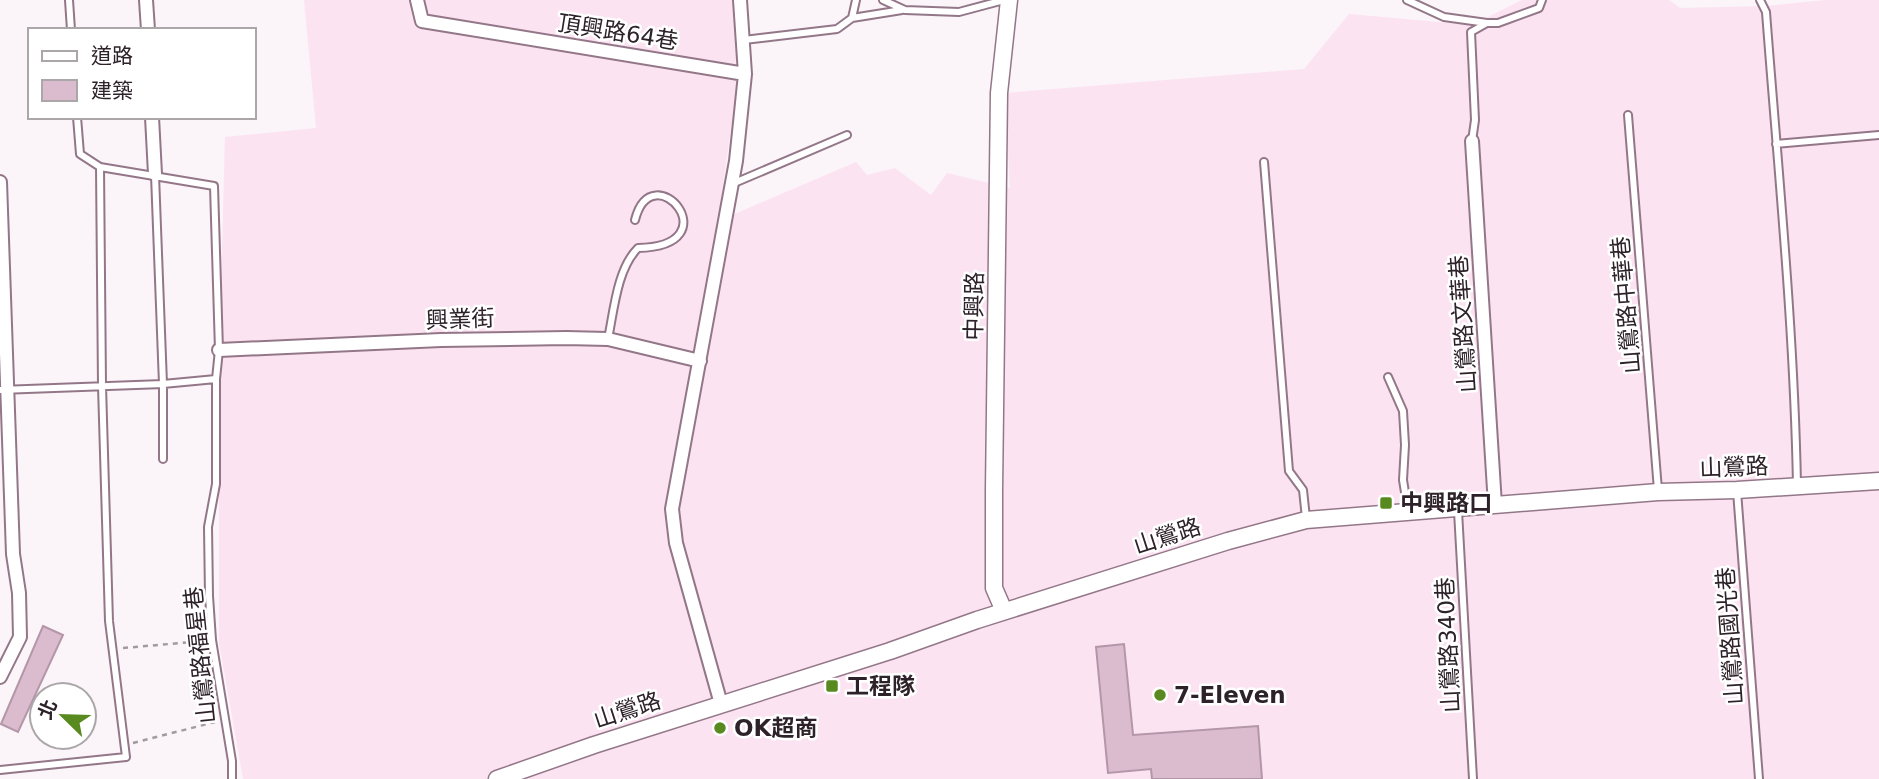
<svg xmlns="http://www.w3.org/2000/svg" width="1879" height="779" font-family="'DejaVu Sans','Noto Sans TC',sans-serif">
	<rect width="100%" height="100%" fill="#fbf4f8"/>
	<path fill="#fbe3f1" d="M304 0H735L740 65 718 221 856 162 867 175 895 168 931 195 947 173 1010 188 1005 93 1304 69 1349 14 1472 25 1522 0H1669L1680 8 1765 6 1825 0H1879V779H243L219 643V366L225 137 316 128Z"/>
	<path fill="#dbbcce" stroke="#b396a8" stroke-width="2" d="M43 626 63 635 18 732 1 724Z
		M1124 644 1133 735 1258 726 1262 779H1152L1151 769 1108 773 1096 647Z"/>
	<g fill="none" stroke-linecap="round" stroke-linejoin="round">
		<defs>
			<path id="lane" d="M69 0 71 30
				M883 0 905 10 959 12 1004 0
				M1407 0 1444 17 1487 23
				M1760 0 1766 12C1778 169 1794 327 1797 485
				M852 18 902 10
				M744 40 837 29 852 18 856 0
				M1628 115 1658 490
				M77 117 80 154 100 167 214 186 219 350 216 379V484L208 527 209 596 212 640 232 761V779
				M1472 141 1475 120 1471 32 1487 23H1498L1539 8 1542 0
				M1776 144 1879 135
				M1264 162 1289 471 1303 490 1306 518
				M155 175 163 384V459
				M732 184 847 135
				M608 339C614 310 617 269 638 248 733 246 652 152 635 220
				M1388 377 1403 411 1405 445 1403 480 1408 511
				M0 390 163 384 216 379
				M1737 491 1759 779
				M1458 511 1473 779
				M0 770 126 757 109 621 102 386 100 167"/>
			<path id="street" d="M146 0 148 30
				M417 0 422 21 745 74
				M152 117 155 174
				M1472 141 1495 505
				M0 182 13 554 19 593 20 637 0 677
				M219 350 441 340 566 338 608 339 700 361
				M721 704 676 543 672 509 736 161 745 74 740 0"/>
			<path id="secondary" d="M1004 611 994 588V490L999 93 1009 0
				M497 779 594 745 890 651 977 620 1228 541 1306 520 1658 492 1737 490 1879 481"/>
		</defs>
		<use href="#lane" stroke="#937788" stroke-width="10"/>
		<use href="#street" stroke="#937788" stroke-width="16"/>
		<use href="#secondary" stroke="#937788" stroke-width="19"/>
		<path stroke="#a39aa0" stroke-width="2.5" stroke-dasharray="5 5" stroke-linecap="butt" d="M123 648 204 641
			M133 743 215 722"/>
		<use href="#lane" stroke="#fff" stroke-width="6"/>
		<use href="#street" stroke="#fff" stroke-width="12"/>
		<use href="#secondary" stroke="#fff" stroke-width="16"/>
	</g>
	<g fill="#598a20" stroke="#fff" stroke-width="2.5">
		<rect x="1379" y="496" width="14" height="14" rx="3.5"/>
		<rect x="825" y="679" width="14" height="14" rx="3.5"/>
		<circle cx="1160" cy="695" r="7"/>
		<circle cx="720" cy="728" r="7"/>
	</g>
	<g text-anchor="middle" stroke-width="5" stroke-linejoin="round" paint-order="stroke">
		<g font-size="23" fill="#2d2229" stroke="#fff">
			<text transform="translate(618 32) rotate(9)" y="8">頂興路64巷</text>
			<text transform="translate(1626 305) rotate(-95)" y="8">山鶯路中華巷</text>
			<text transform="translate(974 306) rotate(-89)" y="8">中興路</text>
			<text transform="translate(460 319) rotate(-2)" y="8">興業街</text>
			<text transform="translate(1463 324) rotate(-94)" y="8">山鶯路文華巷</text>
			<text transform="translate(1734 467) rotate(-2)" y="8">山鶯路</text>
			<text transform="translate(1167 536) rotate(-18)" y="8">山鶯路</text>
			<text transform="translate(1730 636) rotate(-94)" y="8">山鶯路國光巷</text>
			<text transform="translate(1448 645) rotate(-93)" y="8">山鶯路340巷</text>
			<text transform="translate(200 655) rotate(-96)" y="8">山鶯路福星巷</text>
			<text transform="translate(627 710) rotate(-18)" y="8">山鶯路</text>
		</g>
		<g font-size="23" font-weight="bold" fill="#2d2229" stroke="#fff" text-anchor="start">
			<text x="1400" y="511">中興路口</text>
			<text x="846" y="694">工程隊</text>
			<text x="1174" y="703">7-Eleven</text>
			<text x="734" y="736">OK超商</text>
		</g>
	</g>
	<rect x="28" y="28" width="228" height="91" fill="#ffffff" stroke="#aba7a9" stroke-width="2"/>
	<rect x="42" y="51" width="35" height="10" fill="#ffffff" stroke="#aba7a9" stroke-width="2"/>
	<text x="91" y="63" font-size="21" fill="#2d2229">道路</text>
	<rect x="42" y="80" width="35" height="21" fill="#dbbcce" stroke="#aba7a9" stroke-width="2"/>
	<text x="91" y="98" font-size="21" fill="#2d2229">建築</text>
	<g transform="translate(63 716) rotate(293)"><circle r="33" fill="#ffffff" stroke="#aba7a9" stroke-width="2"/>
	<path d="M0-5L12 26L0 18L-12 26Z" fill="#598a20"/>
	<text y="-10" font-size="19" font-weight="bold" text-anchor="middle" fill="#2d2229">北</text>
	</g>
</svg>
